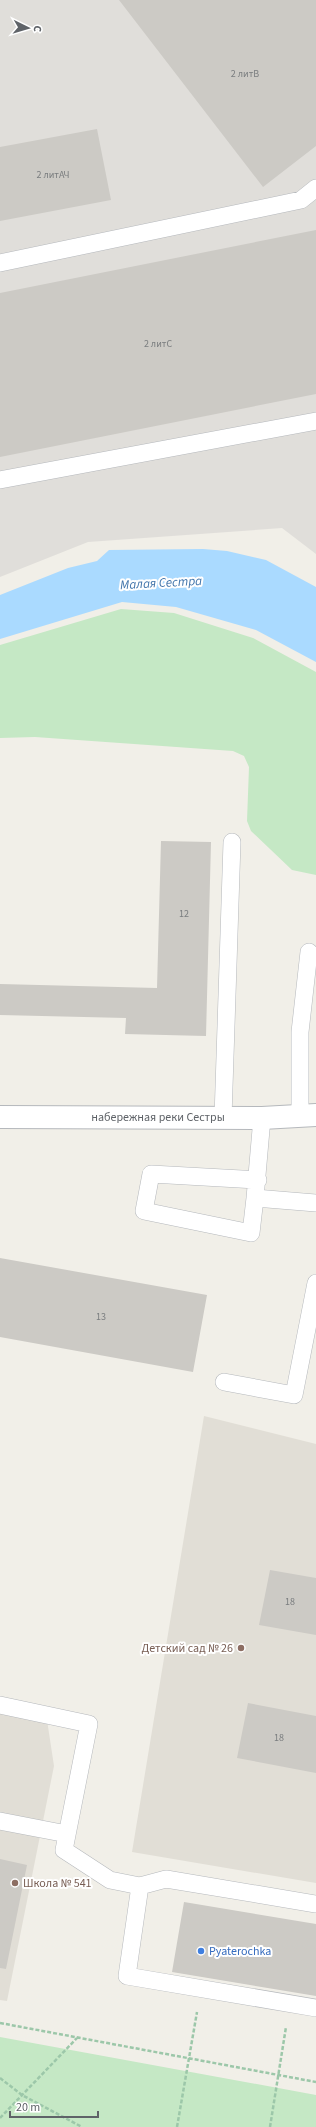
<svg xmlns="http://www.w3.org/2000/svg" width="316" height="2127" font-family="'Source Sans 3',sans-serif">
	<rect width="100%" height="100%" fill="#f1efe8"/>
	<path fill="#e0deda" d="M0 0H316V554L282 528 88 542 0 577Z"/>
	<path fill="#e1ded6" d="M204 1416 316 1444V1883L132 1852Z
		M0 1710 47 1720 54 1766 7 2001 0 2000Z"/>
	<path fill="#c5e8c5" d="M121 609 174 613 253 638 316 672V875L292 870 251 831 247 821 249 767 244 756 233 751 35 737 0 738V645Z
		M0 2037 316 2095V2127H0Z"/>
	<path fill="#aadaff" d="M203 549 227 551 266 560 316 587V662L256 630 176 607 122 602 0 639V595L68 568 97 561 109 550Z"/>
	<path fill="#cccac5" d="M119 0H316V146L263 187Z
		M97 129 111 200 0 221V147Z
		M316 230V394L0 457V293Z
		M161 841 211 842 206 1036 125 1034 126 1018 0 1015V984L157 988Z
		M0 1258 207 1295 193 1372 0 1337Z
		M270 1570 316 1578V1635L259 1625Z
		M248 1703 316 1716V1773L237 1758Z
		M0 1859 27 1865 6 1969 0 1968Z
		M184 1902 316 1924V1996L172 1972Z"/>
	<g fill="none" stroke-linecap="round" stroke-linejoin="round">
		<defs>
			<path id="lane" d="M0 263 301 200 316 188
				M0 480 316 421
				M300 1116V1032L309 952
				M223 1118 232 842
				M262 1118 255 1198 316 1203
				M255 1198 251 1233 144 1211 151 1174 258 1180
				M224 1382 294 1395 316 1283
				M0 1705 89 1724 64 1850 110 1880 140 1886 127 1976 316 2008
				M0 1821 67 1834
				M140 1886 166 1879 316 1904"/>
			<path id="street" d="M0 1117 262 1118 316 1115"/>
		</defs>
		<use href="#lane" stroke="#b5b8bc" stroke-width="18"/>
		<use href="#street" stroke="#b5b8bc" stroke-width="24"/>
		<path stroke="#9cc7a9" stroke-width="2.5" stroke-dasharray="4 2" stroke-linecap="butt" d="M0 2023 316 2082
			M0 2078 22 2095 82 2127
			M0 2118 77 2038
			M177 2127 197 2012
			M270 2127 286 2027"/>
		<use href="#lane" stroke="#fff" stroke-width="17"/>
		<use href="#street" stroke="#fff" stroke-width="22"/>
	</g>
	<g fill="#8d6e63" stroke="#fff" stroke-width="1.5">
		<circle cx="241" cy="1648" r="4"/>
		<circle cx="15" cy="1883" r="4"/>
	</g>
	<circle fill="#3f7fe0" stroke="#fff" stroke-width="1.5" cx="201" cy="1951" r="4"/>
	<g text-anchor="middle" stroke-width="4" stroke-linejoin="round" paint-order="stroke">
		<g font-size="10" fill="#7a7d7f">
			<text x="245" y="77">2 литВ</text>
			<text x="53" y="178">2 литАЧ</text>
			<text x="158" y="347">2 литС</text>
			<text x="184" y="917">12</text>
			<text x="101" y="1320">13</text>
			<text x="290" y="1605">18</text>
			<text x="279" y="1741">18</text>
		</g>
		<g font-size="12" fill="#5f6368" stroke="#fff">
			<text x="158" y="1121">набережная реки Сестры</text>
		</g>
		<g font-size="12" fill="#785e54" stroke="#fff" text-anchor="end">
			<text x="233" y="1652">Детский сад № 26</text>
			<text x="23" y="1887" text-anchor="start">Школа № 541</text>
		</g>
		<g font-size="12" fill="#366cbe" stroke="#fff" text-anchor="start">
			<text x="209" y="1955">Pyaterochka</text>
		</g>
		<g font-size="13" font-style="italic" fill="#4174aa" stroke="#fff">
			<text transform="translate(161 582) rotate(-3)" y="5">Малая Сестра</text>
		</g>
	</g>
	<g transform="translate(28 28) rotate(95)" stroke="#ffffff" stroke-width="3" paint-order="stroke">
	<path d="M0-3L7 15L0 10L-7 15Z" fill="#5f6368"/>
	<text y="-6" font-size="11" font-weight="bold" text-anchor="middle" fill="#5f6368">С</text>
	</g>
	<path d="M10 2111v6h88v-6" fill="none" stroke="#5f6368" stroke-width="2"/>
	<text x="16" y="2111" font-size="12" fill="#5f6368" stroke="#ffffff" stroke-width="3" paint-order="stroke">20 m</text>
</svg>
